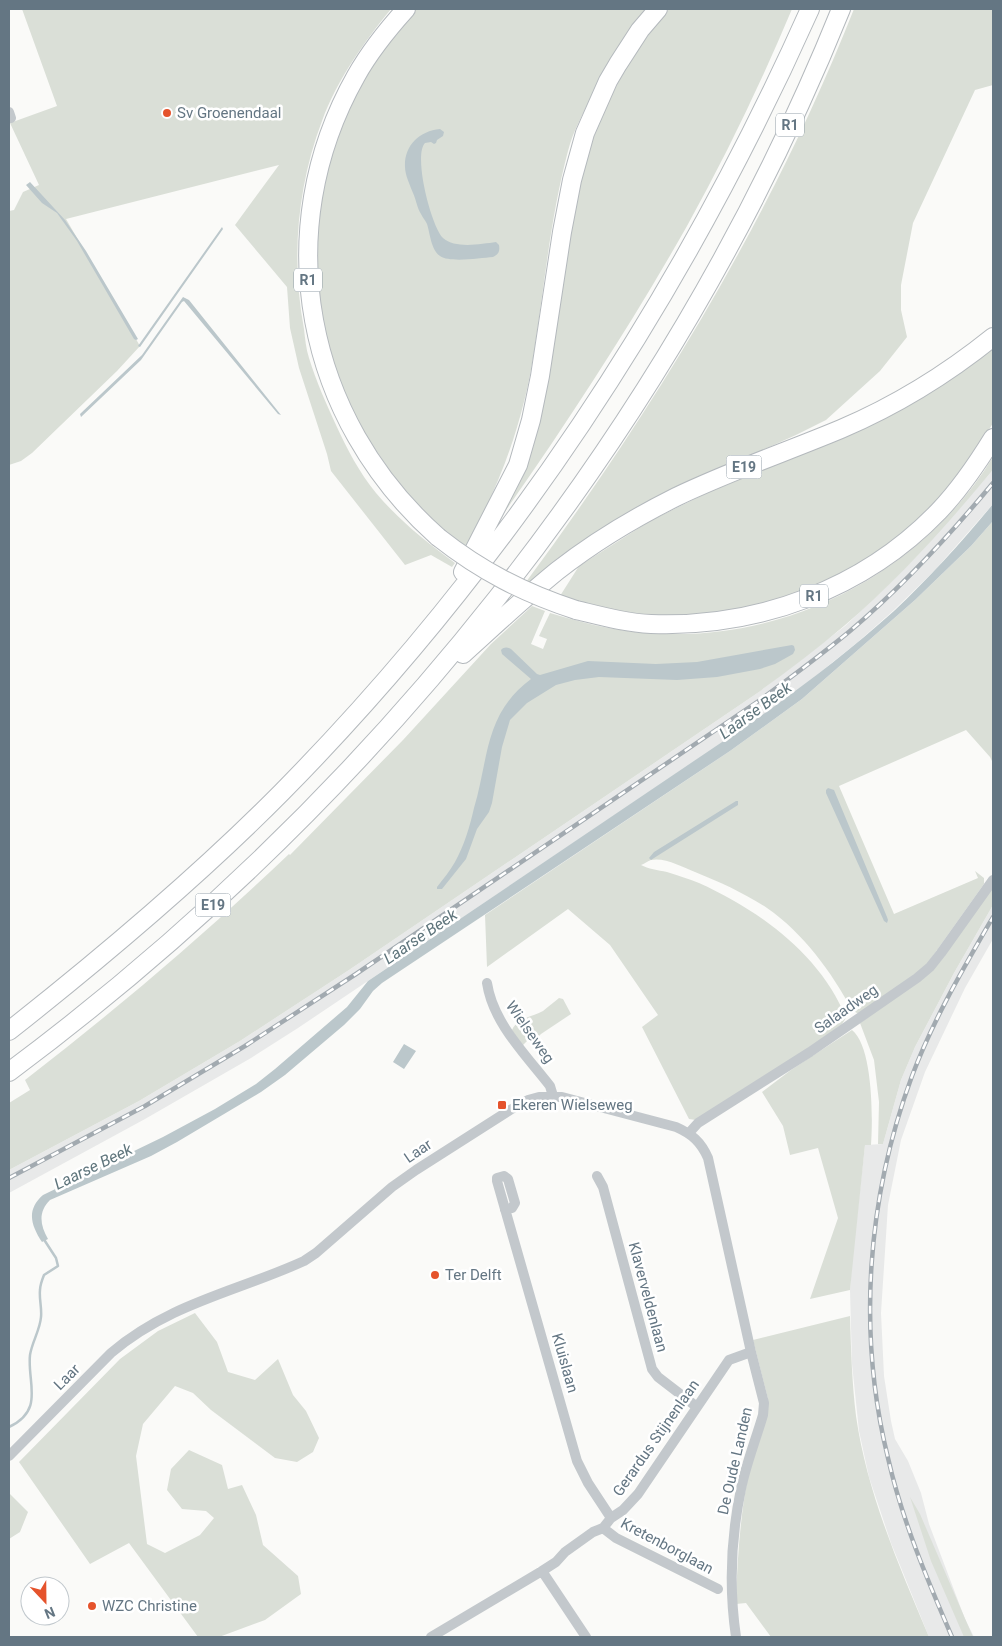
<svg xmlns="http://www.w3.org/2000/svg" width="1002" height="1646" font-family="Roboto,sans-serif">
	<rect width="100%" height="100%" fill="#fafaf8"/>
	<path fill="#e8e9e9" d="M993 470V504L935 570 894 610 859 641 813 678 768 712 298 1028 251 1058 145 1119 9 1193V1170L139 1101 240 1041 349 970 756 694 845 626 878 595 918 555Z
		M993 905V939L965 988 925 1072 901 1140 888 1205 881 1313 884 1376 891 1421 895 1439 908 1461 921 1493 929 1524 965 1619 974 1637H929L891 1543 869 1477 859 1431 852 1364 850 1290 852 1261 865 1145 883 1144 901 1080 915 1047 954 973Z"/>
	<path fill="#dadfd7" d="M22 9H391C364 42 337 80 322 121 297 187 291 260 304 329 305 338 306 349 309 358 316 381 326 403 336 425 347 449 359 472 376 493 399 520 426 542 455 563L452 567 431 555 405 565 331 471 327 454 299 368 290 328 287 287 235 225 279 165 66 219 140 346 117 371 32 453 21 461 9 465V211L14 210 23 192 39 185 10 123 57 106Z
		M413 9H646C624 36 608 65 592 95 583 114 573 131 568 151 551 215 545 280 535 345 525 417 501 485 465 547L415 508 360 427 329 356 313 276 316 222 334 138 353 97 380 48Z
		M669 9H792C761 83 726 156 687 226 631 325 569 420 504 513 527 456 545 396 555 335 562 294 565 252 573 212 588 135 618 68 669 9Z
		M854 9H993V85L975 90 913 223 901 285V310L907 337 880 371 826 420 796 435 736 462 531 584 526 582C657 405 773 214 854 9Z
		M993 349V423L976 451 938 500 893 542 842 574 782 600 707 615 641 616 579 604 580 601 560 596 579 566 650 521 707 493 848 435 927 394Z
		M993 457 992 471C946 526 898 580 844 626 816 650 786 672 756 694L349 970 240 1041 139 1101 9 1170V1103L30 1090 25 1080C117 1009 205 934 289 854L290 855 403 740 491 644 532 606 545 611 531 644 543 649 547 639 539 636 550 613C589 625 628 634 669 634 798 637 926 567 993 457Z
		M993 521V763L990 757 966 730 839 786 894 914 978 878 975 871 984 878V884L925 967 860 1013H857L852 1010C831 971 803 933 767 908 744 893 720 882 695 872 683 867 664 857 651 860 648 861 644 864 641 865 648 869 658 870 667 872 677 875 689 879 699 883 759 910 821 955 846 1018L842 1024 792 1060 696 1120 689 1119 642 1027 658 1015 610 945 568 909 487 967 485 915 730 751 802 699 915 600 971 546Z
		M993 887V905L954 973 915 1047 901 1080 883 1144H878L879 1102 874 1060 860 1023 923 977Z
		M559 998 563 999 571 1014 541 1034 531 1044 528 1040 522 1046 512 1030C517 1018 532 1017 543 1011 548 1007 554 1002 559 998Z
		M852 1030C873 1047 873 1118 871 1145H865L850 1290 810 1299 838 1218 818 1148 790 1155 783 1126 762 1092 791 1070Z
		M195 1313 217 1342 228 1372 255 1380 278 1359 293 1395 306 1411 319 1438 313 1452 297 1462 275 1458 211 1410 193 1393 175 1386 143 1424 136 1456 147 1544 165 1553 200 1535 214 1518 206 1511 182 1509 167 1490 171 1469 189 1450 222 1465 228 1489 242 1485 256 1515 263 1545 298 1576 301 1594 265 1620 219 1637H198L129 1543 90 1564 19 1462 120 1359 158 1331Z
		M850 1316C851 1350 852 1383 856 1416 867 1493 899 1566 929 1637H771L746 1603 736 1604V1597C738 1550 741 1501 753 1455 758 1436 769 1419 768 1399L753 1340Z
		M9 1493 28 1512 20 1532 9 1539Z
		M910 1497 920 1514 973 1637H964L931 1561Z"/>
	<path fill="#bbc7cb" d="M440 129 444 132 443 136 437 140 436 143 434 144 431 142 425 143C413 155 431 226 443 238 455 249 481 244 496 242L499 245C500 251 499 254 493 257 480 258 450 263 440 256 431 250 430 233 427 224 425 220 423 218 421 214 417 208 416 199 413 193 410 185 405 175 405 167 404 146 419 131 440 129Z
		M30 182 65 220 86 251 138 339 136 340 134 339 77 241 57 213 42 203 26 185Z
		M222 227 223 229 140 347 138 346Z
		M183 297 189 300 281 415 278 414 184 301 182 302 141 360 81 417 80 414 142 355Z
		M993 504V521L971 546 915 600 802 699 730 751 382 983 373 991 360 1009 344 1025 285 1075 261 1092 177 1142 151 1156 50 1200C38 1212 40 1225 48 1239L42 1242C31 1225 26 1210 43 1195L163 1137 215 1109 256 1084 275 1069 347 1007 368 981 768 711C811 680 854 647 894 611 929 578 962 542 993 504Z
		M792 645 794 646 795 650 793 654 775 664 760 669 717 677 677 680 599 677 575 680 556 685 527 703 510 720 502 747 492 803 489 812 477 829 466 859 442 889H437V887C443 879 450 871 455 862 464 846 470 826 474 808 489 758 484 714 531 679L502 654 501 650C504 647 507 647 511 649L537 674 540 675 588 661 656 664 697 662Z
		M828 788 834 790 887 917 888 920 887 923 884 921 826 793V790Z
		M736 801H738V805L654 858 651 860 649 858 654 852Z
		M404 1044 416 1051 404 1069 393 1062Z"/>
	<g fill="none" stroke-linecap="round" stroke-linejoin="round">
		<path stroke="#bbc7cb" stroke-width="2.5" d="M9 1427C45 1410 27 1383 30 1355 32 1342 40 1330 41 1317 42 1308 39 1299 40 1290 40 1285 42 1280 44 1275L58 1266 56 1258 43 1238"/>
		<defs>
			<path id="highway" d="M406 9C387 30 370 51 356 76 268 232 305 419 438 537
				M463 572 518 465 531 420 540 376 562 232 572 180 585 133 608 81 618 64 640 30 658 9
				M576 610C601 616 626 623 651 624 758 628 864 589 939 511 960 489 977 464 993 438
				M463 654C494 626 525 597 557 571 594 542 634 518 676 497 730 471 786 452 841 429 895 406 947 374 993 337
				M9 1031C104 956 197 878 282 792 505 566 681 298 810 9
				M9 1072C374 800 670 432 841 9"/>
		</defs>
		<use href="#highway" stroke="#b4b9bd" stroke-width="20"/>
		<path stroke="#c3c8cc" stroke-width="10" d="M9 112 11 118H9
			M487 983C493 1023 526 1055 550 1086L553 1096
			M689 1133 698 1123 810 1052 917 978 930 967 941 953 993 880
			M597 1176 603 1187 652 1369 658 1377 697 1407
			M505 1210 512 1208 515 1203 508 1179 504 1176 497 1178V1181L577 1461 588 1483 611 1518
			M9 1456 111 1353C170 1303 236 1292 304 1261L316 1253 392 1187 416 1170 510 1110 528 1100 539 1097H562L676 1127C692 1134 701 1142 708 1158L751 1352 764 1403 763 1415C756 1439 746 1464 741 1489 731 1537 729 1589 736 1637
			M603 1528 616 1538 718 1589
			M542 1571 586 1637
			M431 1637 542 1571 556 1562 565 1552 593 1532 603 1528 611 1518 623 1510 638 1494 729 1360 751 1352"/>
		<use href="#highway" stroke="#fff" stroke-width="18"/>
		<defs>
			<path id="rail" d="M9 1178 145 1106 245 1046 356 974 760 700C790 678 821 655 850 631 903 586 949 536 993 483
				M952 1637C927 1579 902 1520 888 1458 857 1332 867 1198 912 1076 933 1020 963 969 993 917"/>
		</defs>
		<use href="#rail" stroke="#a2aab0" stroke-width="4.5"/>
		<use href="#rail" stroke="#fff" stroke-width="2.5" stroke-dasharray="8" stroke-linecap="butt"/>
		<defs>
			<path id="highway-bridge" d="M438 537C481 571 524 593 576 610"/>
		</defs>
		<use href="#highway-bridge" stroke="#b4b9bd" stroke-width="20" stroke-linecap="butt"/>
		<use href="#highway-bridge" stroke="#fff" stroke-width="18"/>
	</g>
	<g fill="#e5532c" stroke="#fff" stroke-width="2">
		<circle cx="167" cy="113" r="5"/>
		<rect x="497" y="1100" width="10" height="10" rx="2.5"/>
		<circle cx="435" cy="1275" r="5"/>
		<circle cx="92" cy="1606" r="5"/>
	</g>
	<g text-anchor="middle" stroke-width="5" stroke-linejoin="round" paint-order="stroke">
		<g fill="#fff" stroke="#929fa8" stroke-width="1">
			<rect x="776" y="113.5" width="28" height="23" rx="4"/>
			<rect x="294" y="268.5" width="28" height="23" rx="4"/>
			<rect x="726.5" y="455.5" width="35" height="23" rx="4"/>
			<rect x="800" y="584.5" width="28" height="23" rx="4"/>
			<rect x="195.5" y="893.5" width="35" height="23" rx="4"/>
		</g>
		<g font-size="14" font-weight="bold" fill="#647683">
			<text x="790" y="130">R1</text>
			<text x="308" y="285">R1</text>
			<text x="744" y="472">E19</text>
			<text x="814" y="601">R1</text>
			<text x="213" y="910">E19</text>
		</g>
		<g font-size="15" fill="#647683" stroke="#fff" text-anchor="start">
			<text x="177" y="118">Sv Groenendaal</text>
			<text x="512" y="1110">Ekeren Wielseweg</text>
			<text x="445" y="1280">Ter Delft</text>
			<text x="102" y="1611">WZC Christine</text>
		</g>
		<g font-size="15" fill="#647683" stroke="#fff">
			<text transform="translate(846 1009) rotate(-35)" y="5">Salaadweg</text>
			<text transform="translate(530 1032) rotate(55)" y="5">Wielseweg</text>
			<text transform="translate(418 1151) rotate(-34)" y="5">Laar</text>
			<text transform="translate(648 1297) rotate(75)" y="5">Klaverveldenlaan</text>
			<text transform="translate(565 1363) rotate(74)" y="5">Kluislaan</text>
			<text transform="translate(67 1377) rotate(-45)" y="5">Laar</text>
			<text transform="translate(656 1438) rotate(-55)" y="5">Gerardus Stijnenlaan</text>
			<text transform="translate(735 1461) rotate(-77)" y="5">De Oude Landen</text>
			<text transform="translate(667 1546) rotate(28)" y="5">Kretenborglaan</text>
		</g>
		<g font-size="16" font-style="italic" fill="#5f757c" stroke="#fff">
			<text transform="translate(755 710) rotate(-36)" y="6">Laarse Beek</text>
			<text transform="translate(420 936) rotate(-34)" y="6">Laarse Beek</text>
			<text transform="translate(93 1166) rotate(-26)" y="6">Laarse Beek</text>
		</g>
	</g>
	<rect width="1002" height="1646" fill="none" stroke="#647683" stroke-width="20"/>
	<g transform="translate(45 1601) rotate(158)"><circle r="24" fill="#ffffff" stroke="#c1c8cd"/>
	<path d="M0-4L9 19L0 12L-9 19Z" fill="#e5532c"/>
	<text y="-8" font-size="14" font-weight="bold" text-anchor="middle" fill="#647683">N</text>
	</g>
</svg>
